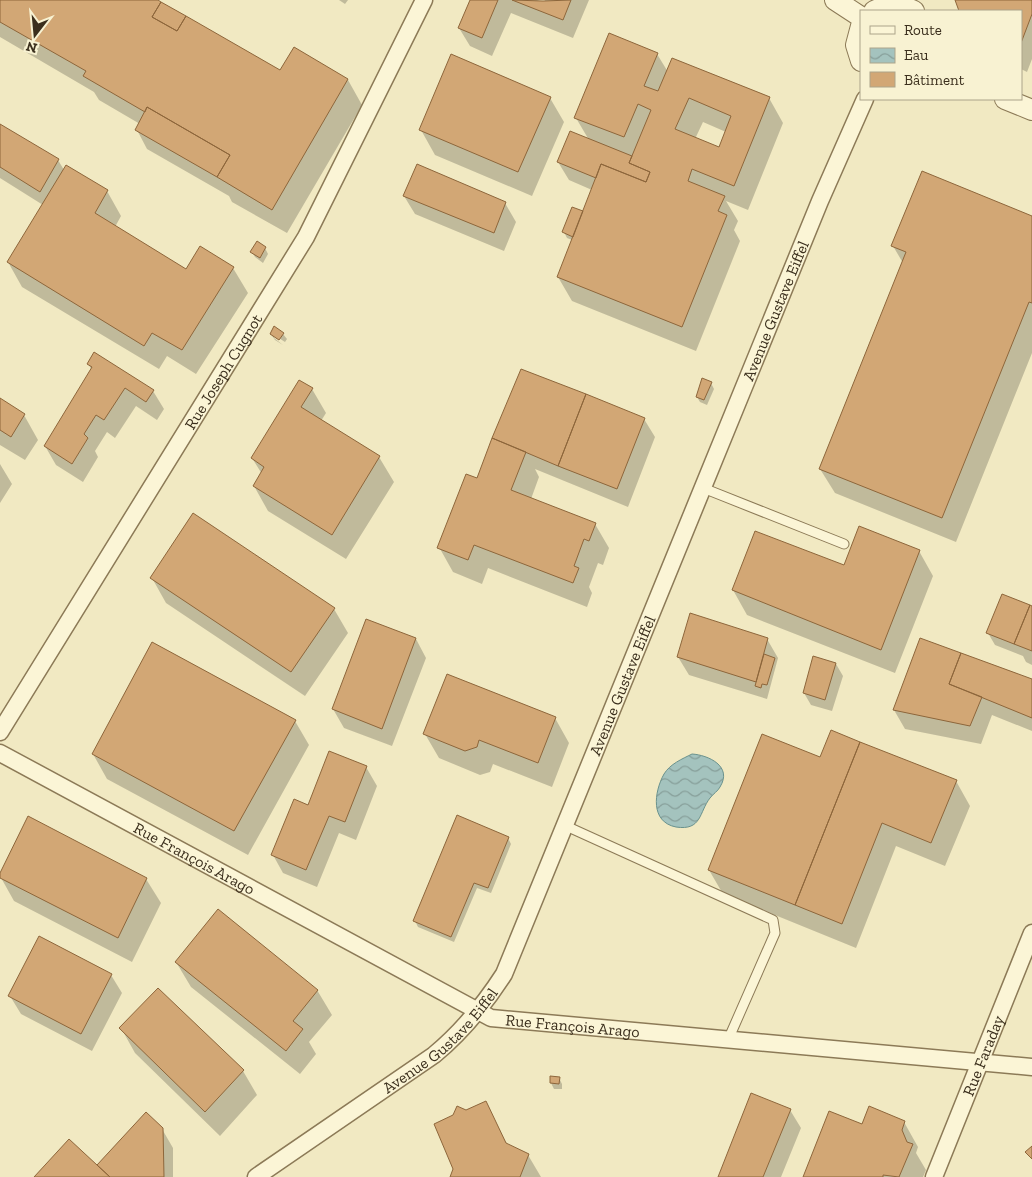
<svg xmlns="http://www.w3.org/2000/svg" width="1032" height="1177" font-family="'Zilla Slab',serif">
	<defs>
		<pattern id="water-waves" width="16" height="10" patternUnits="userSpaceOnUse" patternTransform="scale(1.25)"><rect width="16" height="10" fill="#a4c3be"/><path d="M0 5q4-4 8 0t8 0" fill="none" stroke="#879f9a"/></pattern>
	</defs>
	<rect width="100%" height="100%" fill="#f1e9c2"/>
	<path fill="url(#water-waves)" stroke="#6a928d" d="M692 754C708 755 733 766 720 787 718 791 713 794 710 798 699 812 702 831 676 827 650 822 654 792 664 774 670 764 682 759 692 754Z"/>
	<path fill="#0003" fill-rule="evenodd" d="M0 0H155L281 72 294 49 348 80 362 105 287 233 232 202 229 196 147 149 137 130 140 124 99 100 94 92 0 37Z
		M339 0H348L345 4Z
		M472 0H537L544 3 545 0H589L573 38 511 13 492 56 470 46 459 28Z
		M957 0H1032V59L1027 72 1021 69V11H960Z
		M657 54 668 72 769 98 783 123 748 210 726 201 738 221 734 230 740 241 696 351 572 301 558 277 572 240 567 238 564 232 584 212 592 190 569 180 558 162 589 140 576 118ZM703 122 726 132 719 148 695 139Z
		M550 98 564 122 532 196 435 155 421 130Z
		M0 125 58 160 64 170 107 191 121 216 115 227 186 271 200 248 233 268 248 293 196 374 167 356 159 369 22 287 8 262 43 205 0 178Z
		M404 196 505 203 516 222 504 251 415 214Z
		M1032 217V353L956 542 835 493 820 469 903 263 893 246Z
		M265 248 268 254 263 263 255 257 252 252Z
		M271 334H283L287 339 285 342 274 335V338L283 345 275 340Z
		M88 364 153 391 164 409 157 420 136 406 115 438 107 432 95 451 98 457 83 482 56 465 45 446 92 370Z
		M711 383 714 389 707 405 700 402 697 397Z
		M312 389 326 413 321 421 379 457 394 482 346 559 268 511 254 486 262 474 252 458Z
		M0 400 24 415 38 440 25 460 0 445Z
		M644 419 655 437 628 507 535 469 539 477 531 499 595 524 609 548 603 565 598 563 589 587 592 593 587 607 488 568 482 584 453 572 439 547 477 479 494 438Z
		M0 464 12 484 0 503Z
		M919 551 933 576 895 673 747 615 733 590Z
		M152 578 334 609 348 633 305 696 166 603Z
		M1032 608V665L1026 662 1023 656 995 645 988 633Z
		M367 621 416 639 426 658 392 746 344 728 333 709Z
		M767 639 778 658 767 699 689 675 678 657Z
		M836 664 843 676 832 711 811 705 804 693Z
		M1032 681V731L992 715 981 744 905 729 894 710Z
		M555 718 569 743 552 787 493 764 490 772 480 775 439 758 425 734Z
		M295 721 309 745 248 855 107 779 93 754Z
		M330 753 366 767 377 786 356 840 339 833 317 887 283 873 273 855 309 806Z
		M821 759 956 781 970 806 945 866 896 846 856 948 723 894 709 870Z
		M508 838 511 844 491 893 477 888 454 942 418 927 415 921Z
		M0 876 146 879 161 903 132 962 14 901Z
		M176 962 317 990 332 1015 309 1042 316 1054 300 1074 191 987Z
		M111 975 122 993 92 1051 21 1014 10 996Z
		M158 990 243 1071 257 1095 220 1136 135 1053 121 1028Z
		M559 1078 562 1084V1089H554L551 1083Z
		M485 1102 508 1146 528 1155 541 1177H451L466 1111Z
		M790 1110 801 1128 781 1177H720Z
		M904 1122 918 1147 916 1153 926 1170 923 1177H804L862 1126Z
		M162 1129 173 1148V1177H36L97 1166Z"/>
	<path fill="#d2a775" stroke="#8d663b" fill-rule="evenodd" d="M0 0H158L161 2 152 17 177 31 186 16 280 70 294 47 348 79 272 210 217 177 230 155 147 107 145 112 83 76 86 71 0 22Z
		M470 0H498L482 38 458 28Z
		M512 0 543 1 571 0 563 20Z
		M955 0H1032V14L1021 43V11H959Z
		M161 2 186 16 177 31 152 17Z
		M609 33 658 53 644 86 658 91 672 58 770 97 734 186 692 169 688 181 725 196 718 211 727 215 682 327 557 277 601 164 646 182 650 172 629 163 651 110 638 104 624 137 574 118ZM689 98 731 116 719 147 675 129Z
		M451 54 551 97 518 172 419 130Z
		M147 107 230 155 217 177 135 130Z
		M0 124 59 159 40 192 0 167Z
		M570 131 632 156 629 163 650 172 646 182 601 164 596 178 557 162Z
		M417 164 506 202 494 233 403 196Z
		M66 165 108 190 95 213 186 269 200 246 234 267 182 350 152 333 144 346 7 262Z
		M922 171 1032 216V303L1029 302 942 518 819 469 906 252 891 246Z
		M572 207 583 211 573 237 562 232Z
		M257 241 266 247 260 258 250 252Z
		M274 326 284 333 279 340 270 334Z
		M94 352 154 390 146 402 125 388 104 420 96 415 84 434 88 438 72 464 44 446 92 367 87 364Z
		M521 369 586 394 558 466 492 438Z
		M702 378 712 382 704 400 696 397Z
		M299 380 313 388 301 407 380 456 332 535 253 486 264 467 251 458Z
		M586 394 645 418 617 489 558 466Z
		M0 398 25 414 11 437 0 430Z
		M492 438 526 452 511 490 596 523 589 541 584 539 574 566 579 568 573 583 474 545 468 560 437 548 466 474 477 478Z
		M193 513 335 608 291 672 150 578Z
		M859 526 920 550 881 650 732 590 755 531 844 565Z
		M1002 594 1030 605 1014 644 986 633Z
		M1030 605 1032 606V651L1014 644Z
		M690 613 768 638 756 682 677 657Z
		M366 619 416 638 382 729 332 709Z
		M920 638 961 653 949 684 982 697 970 726 893 710Z
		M152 642 296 720 234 831 92 754Z
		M961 653 1032 679V718L949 684Z
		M764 654 775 658 767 685 762 684 761 688 755 686Z
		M813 656 836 663 825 700 803 693Z
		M447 674 556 717 538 763 479 740 477 747 465 751 423 734Z
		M831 730 860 742 795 905 708 870 762 734 820 757Z
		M860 742 957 780 931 843 882 823 842 924 795 905Z
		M329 751 367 766 345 822 329 816 306 870 271 855 294 799 308 805Z
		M457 815 509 837 488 888 474 883 451 937 413 921Z
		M28 816 147 878 118 938 0 878V873Z
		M218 909 318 990 293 1021 303 1029 286 1051 175 962Z
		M39 936 112 974 81 1034 8 996Z
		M158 988 244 1070 205 1112 119 1028Z
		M550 1076 560 1077 559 1084 550 1083Z
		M751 1093 791 1109 763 1177H718Z
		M486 1101 506 1143 529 1154 520 1177H450L453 1169 434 1124 453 1115 457 1106 466 1110Z
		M869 1106 905 1121 902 1130 907 1142 913 1144 899 1177 883 1175V1177H803L829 1111 862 1124Z
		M146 1112 163 1128 164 1177H110L97 1165Z
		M69 1139 97 1165 110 1177H34Z
		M1032 1146V1159L1025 1152Z"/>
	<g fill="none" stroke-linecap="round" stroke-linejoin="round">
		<defs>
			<path id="service" d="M703 488 844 544
				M566 826 773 920 775 933 728 1040"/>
			<g id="minor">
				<path id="s1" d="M0 732 306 237 424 0"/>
				<path id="s2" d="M0 753 491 1018 1032 1067"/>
				<path id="s3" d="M256 1177 434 1055C463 1031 484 1005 504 974L820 201 865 99"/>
				<path id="s4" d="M934 1177 1032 933"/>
			</g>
			<path id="tertiary" d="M835 0 861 17
				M874 11C888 4 900 4 914 11
				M861 26 856 45 861 61
				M1005 99 1032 110"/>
		</defs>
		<use href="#service" stroke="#8c7a57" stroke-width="11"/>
		<use href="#minor" stroke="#8c7a57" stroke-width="19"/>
		<use href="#tertiary" stroke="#8c7a57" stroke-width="22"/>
		<use href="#service" stroke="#fbf5d6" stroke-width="9"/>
		<use href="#minor" stroke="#fbf5d6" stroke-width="16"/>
		<use href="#tertiary" stroke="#fbf5d6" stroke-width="20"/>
	</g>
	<g text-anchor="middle" stroke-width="4" stroke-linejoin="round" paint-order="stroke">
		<g font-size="16" fill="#3b2f1d" stroke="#f8f2d2">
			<text dy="6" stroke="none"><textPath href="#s3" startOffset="1040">Avenue Gustave Eiffel</textPath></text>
			<text dy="6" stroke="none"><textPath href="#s1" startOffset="424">Rue Joseph Cugnot</textPath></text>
			<text dy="6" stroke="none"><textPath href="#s3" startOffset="635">Avenue Gustave Eiffel</textPath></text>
			<text dy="6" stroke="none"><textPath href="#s2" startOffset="221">Rue François Arago</textPath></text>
			<text dy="6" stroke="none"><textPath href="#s2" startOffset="640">Rue François Arago</textPath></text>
			<text dy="6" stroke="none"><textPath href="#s3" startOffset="230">Avenue Gustave Eiffel</textPath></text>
			<text dy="6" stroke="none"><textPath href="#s4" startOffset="131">Rue Faraday</textPath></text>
		</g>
	</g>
	<rect x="860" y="10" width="162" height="90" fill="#f8f2d2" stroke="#aca48a"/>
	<rect x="870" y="26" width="25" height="8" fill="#fbf5d6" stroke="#aca48a"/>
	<text x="904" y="35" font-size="15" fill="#3b2f1d">Route</text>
	<rect x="870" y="48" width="25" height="15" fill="url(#water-waves)" stroke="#aca48a"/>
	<text x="904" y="60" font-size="15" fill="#3b2f1d">Eau</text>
	<rect x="870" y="72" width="25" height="15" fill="#d2a775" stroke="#aca48a"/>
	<text x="904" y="85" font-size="15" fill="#3b2f1d">Bâtiment</text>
	<g transform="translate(35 35) rotate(196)" stroke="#f8f2d2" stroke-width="4" paint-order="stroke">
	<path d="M0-4L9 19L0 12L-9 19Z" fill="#3b2f1d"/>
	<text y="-8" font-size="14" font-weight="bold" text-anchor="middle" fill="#3b2f1d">N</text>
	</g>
</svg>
